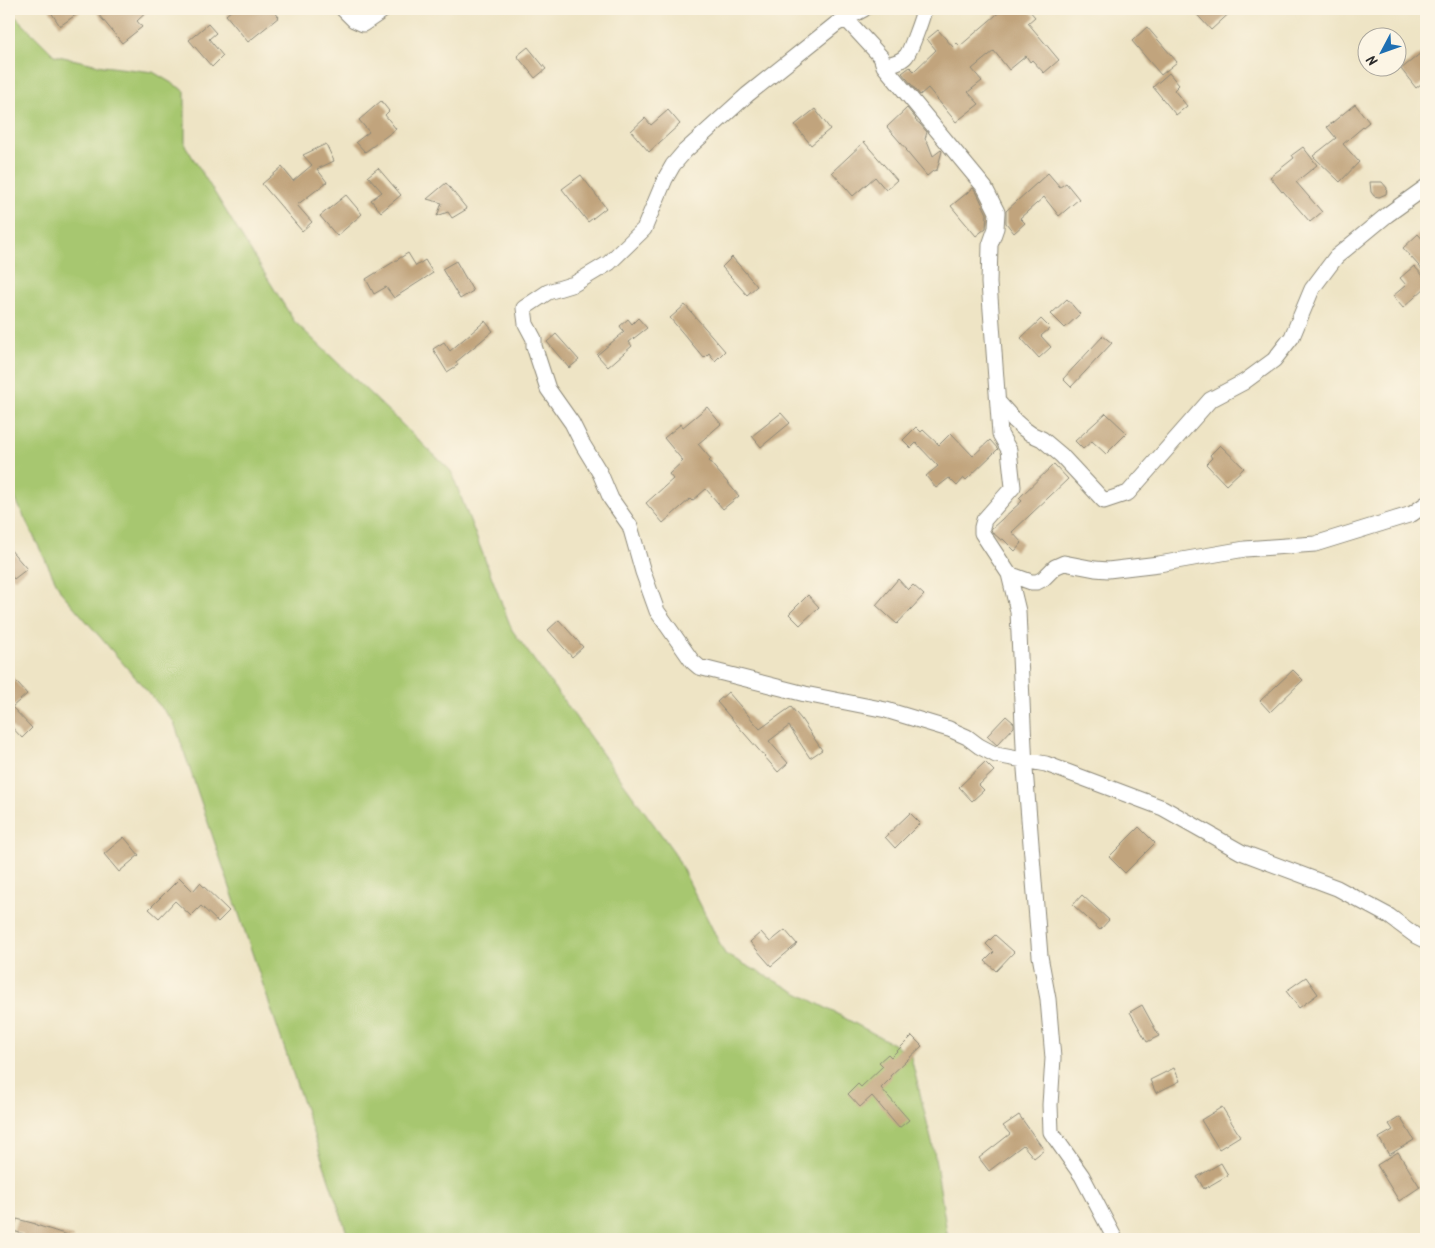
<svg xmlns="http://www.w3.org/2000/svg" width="1435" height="1248" font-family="Kalam,sans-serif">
	<rect width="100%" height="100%" fill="#fcf5e5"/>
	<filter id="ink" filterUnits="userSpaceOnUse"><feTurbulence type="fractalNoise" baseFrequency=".02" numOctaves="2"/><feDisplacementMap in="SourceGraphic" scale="10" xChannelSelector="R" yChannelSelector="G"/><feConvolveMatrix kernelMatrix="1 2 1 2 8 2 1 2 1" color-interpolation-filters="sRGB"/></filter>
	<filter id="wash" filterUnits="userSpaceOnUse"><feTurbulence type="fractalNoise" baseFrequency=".0096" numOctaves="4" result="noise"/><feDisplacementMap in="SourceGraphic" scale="20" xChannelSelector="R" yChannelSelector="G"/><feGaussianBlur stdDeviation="1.12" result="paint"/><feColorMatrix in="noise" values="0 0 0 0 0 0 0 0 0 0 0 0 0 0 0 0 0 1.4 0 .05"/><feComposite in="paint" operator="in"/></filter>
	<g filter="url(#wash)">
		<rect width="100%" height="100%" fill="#eee4c5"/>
		<path fill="#a7c770" stroke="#69794e" d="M9 9H13L14 15 54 55 103 66 153 72 185 91V145L294 321 451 471 512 630 674 852 725 954 910 1053 934 1151 948 1239H349L174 722 61 592 9 486Z"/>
		<g id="blocks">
			<path fill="#c1a47d" d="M49 9H84L60 26Z
				M94 9H150L137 21 142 27 122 43Z
				M233 9H272L279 17 248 42 226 15Z
				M1003 9H1028L1035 17 1028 23 1059 60 1044 73 1032 60 1030 62 1026 56 1009 70 994 51 972 69 982 81 968 92 979 104 956 122 928 88 920 95 902 73 910 67 914 71 936 50 927 39 938 30 953 47 957 43 960 46Z
				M1192 9H1234L1211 30Z
				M208 24 216 33 209 39 223 56 212 67 189 40Z
				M1147 27 1177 62 1161 75 1132 41Z
				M528 47 546 69 535 78 517 56Z
				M1426 49V80L1416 88 1401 69Z
				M1169 73 1179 85 1174 90 1187 106 1176 115 1153 87Z
				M381 101 389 111 385 115 396 129 365 152 356 142 369 132 359 120Z
				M1355 104 1369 122 1343 144 1359 162 1340 182 1313 156 1336 138 1327 127Z
				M907 108 916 119 915 120 920 124 927 132 925 139 928 143 933 156 941 150 942 151 937 170 933 171 927 176 911 157 906 151 907 150 887 127Z
				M815 109 830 129 811 145 795 125Z
				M668 110 680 124 649 152 631 131 645 118 651 125Z
				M864 142 897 180 886 190 875 177 853 196 832 172Z
				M326 144 334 161 317 169 327 182 297 205 312 222 302 231 262 184 282 167 293 181 312 165 303 155Z
				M1303 147 1317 165 1296 182 1322 212 1310 222 1283 191 1282 192 1270 177 1294 158 1292 155Z
				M378 168 401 195 381 212 371 200 382 192 368 176Z
				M1048 173 1060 187 1066 183 1079 199 1059 216 1044 197 1020 218 1025 223 1014 233 1006 223V211Z
				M581 175 606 208 588 222 562 189Z
				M1370 182H1382L1387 188 1386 194 1379 197 1374 196 1371 192Z
				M446 183 467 209 452 218 448 212 437 216 442 203 427 199Z
				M973 188 977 193 987 214 986 228 976 236 951 206Z
				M346 195 362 214 337 236 320 216Z
				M1418 234 1426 243V274L1403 248Z
				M408 253 416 266 425 260 433 273 394 298 386 287 374 294 366 279Z
				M732 257 757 286 747 295 722 267Z
				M456 261 473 291 460 299 442 269Z
				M1414 266 1426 279V287L1403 308 1393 296 1406 285 1400 278Z
				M1067 299 1080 314 1065 328 1051 314Z
				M685 305 725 351 715 361 709 353 704 358 670 318Z
				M638 318 647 328 629 342 632 346 608 367 597 355 624 332 620 326 628 319 632 324Z
				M1041 319 1050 328 1041 336 1051 347 1039 358 1021 338Z
				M485 321 493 331 456 362 458 365 447 372 433 349 444 342 450 351Z
				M556 334 579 360 569 368 547 342Z
				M1103 336 1112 343 1071 387 1063 379Z
				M707 407 721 424 698 444 711 459 709 461 739 496 723 509 706 489 692 501 690 499 663 523 646 503 673 479 669 474 683 461 664 438 681 424 683 427Z
				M781 413 790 423 761 447 752 436Z
				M1106 413 1127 433 1106 454 1092 441 1083 449 1075 441Z
				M916 427 921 432 923 430 939 445 951 433 973 456 990 440 998 449 966 480 964 478 957 486 949 478 936 488 926 476 938 466 916 443 911 448 903 440Z
				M1220 445 1244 468 1226 485 1206 464 1212 458 1210 455Z
				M1054 464 1068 479 1012 532 1022 543 1015 551 1003 539 1001 540 992 532 991 529 1022 501 1019 498Z
				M9 548 27 569 14 579 9 573Z
				M898 579 908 590 913 585 924 595 897 624 876 605Z
				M808 595 819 607 800 625 789 614Z
				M559 620 583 647 572 657 548 630Z
				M1293 670 1303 680 1270 712 1260 701Z
				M9 674 27 694 12 707 32 728 22 738 9 724Z
				M728 692 760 729 791 707 801 719 822 750 810 758 789 726 769 741 788 763 778 772 717 702Z
				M1006 716 1014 723V727L997 745 987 736Z
				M985 762 994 771 979 785 984 790 972 801 959 787Z
				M910 813 920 823 895 848 885 837Z
				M1139 827 1155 843 1125 873 1109 857Z
				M124 837 139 855 119 872 104 854Z
				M180 878 193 891 200 883 229 911 218 922 201 906 191 916 175 901 159 918 149 909Z
				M1082 895 1109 920 1100 930 1073 905Z
				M785 930 797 944 771 966 750 942 761 932 770 942Z
				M995 935 1014 952 996 971 985 961 994 952 986 944Z
				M1306 977 1318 994 1299 1008 1286 991Z
				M1142 1005 1159 1036 1147 1042 1130 1012Z
				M912 1036 922 1046 890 1076 891 1078 881 1088 909 1120 899 1128 872 1096 860 1107 848 1094 858 1084 861 1087 883 1066 879 1062 888 1054 891 1057Z
				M1174 1068 1180 1081 1156 1093 1150 1080Z
				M1222 1107 1240 1136 1219 1149 1201 1120Z
				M1019 1115 1044 1150 1034 1158 1023 1145 989 1171 979 1158 1010 1134 1003 1126Z
				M1400 1117 1414 1140 1389 1155 1379 1138 1393 1130 1389 1124Z
				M1398 1152 1420 1187 1399 1201 1377 1165Z
				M1221 1163 1228 1175 1204 1189 1197 1177Z
				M17 1219 36 1224V1225L74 1237V1239H23V1234L13 1231Z"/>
		</g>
	</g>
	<g filter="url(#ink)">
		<use href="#blocks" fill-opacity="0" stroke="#8c8878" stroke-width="1"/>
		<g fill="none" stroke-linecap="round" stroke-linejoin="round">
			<defs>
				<path id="minor" d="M343 9 354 20 363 24 385 9
					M864 9 836 24 747 95 685 151 673 165 665 179 644 229 609 263 574 284 548 292 524 308 526 324 534 339V346L548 389 572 423 583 445 600 473 611 499 630 526 643 572 657 611 692 661 699 667 805 694 886 710 949 729 967 737 979 746 996 755 1046 764 1163 808 1241 852 1337 888 1389 916 1416 936 1426 941
					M924 9C923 16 910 52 906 56 901 62 891 64 884 66L985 188 997 212 996 228 990 245 989 283 1000 434 1009 450 1013 487 984 520 982 527V533L1009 574 1018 611 1025 769 1040 956 1048 999 1053 1058 1050 1105 1051 1132 1082 1176 1115 1239
					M846 19 881 57 884 66
					M999 403 1015 421 1024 429 1031 434 1042 439 1061 455 1104 501 1128 493 1210 400 1244 382 1274 360 1292 337 1312 289 1336 257 1387 215 1426 187
					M1009 574 1031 582H1037L1043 579 1055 567 1064 563 1095 569 1108 570 1159 564 1245 549 1315 544 1412 514 1426 504"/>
			</defs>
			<use href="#minor" stroke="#8c8878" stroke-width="17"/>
			<use href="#minor" stroke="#fff" stroke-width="15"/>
		</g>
	</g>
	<rect width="1435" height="1248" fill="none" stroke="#fcf5e5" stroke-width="30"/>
	<g transform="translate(1382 52) rotate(229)"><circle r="24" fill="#fcf5e5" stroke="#a8a49b"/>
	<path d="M0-4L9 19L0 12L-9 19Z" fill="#1f6fb2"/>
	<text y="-8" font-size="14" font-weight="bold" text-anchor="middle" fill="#2b2b2b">N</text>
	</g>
</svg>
